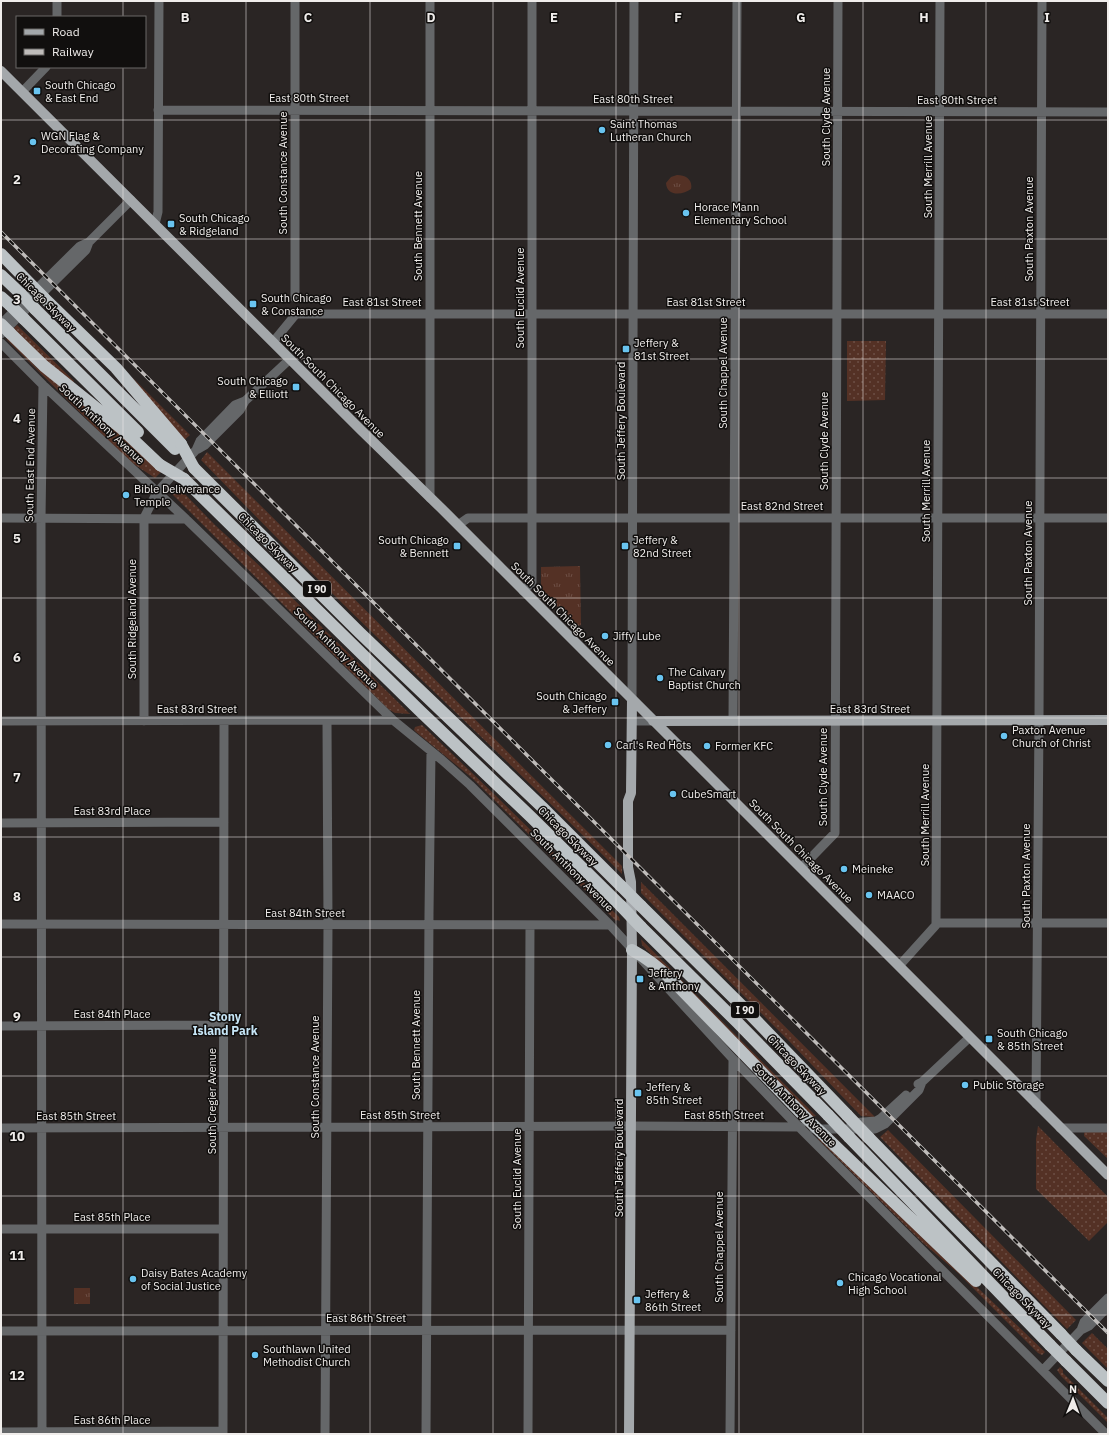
<svg xmlns="http://www.w3.org/2000/svg" width="1109" height="1435" font-family="'IBM Plex Sans',sans-serif">
	<defs>
		<pattern id="grass-dots" width="8" height="8" patternUnits="userSpaceOnUse"><rect width="8" height="8" fill="#543125"/><path d="M2 2h.1M6 6h.1" fill="none" stroke="#6d4f45" stroke-width="1.8" stroke-linecap="round"/></pattern>
		<pattern id="park-tufts" width="24" height="20" patternUnits="userSpaceOnUse"><rect width="24" height="20" fill="#543125"/><path d="M3 7l-1-3M5 7V3M7 7l1-3M15 17l-1-3M17 17v-4M19 17l1-3" fill="none" stroke="#6d4f45"/></pattern>
	</defs>
	<rect width="100%" height="100%" fill="#2a2524"/>
	<path fill="url(#grass-dots)" d="M17 325 74 381 72 383 47 362 13 329Z
		M6 336 37 368 113 427 162 471 155 478 129 461 7 340Z
		M847 341H886L885 400 847 401Z
		M132 377 190 435 182 442Z
		M207 452 622 866V874C543 795 461 718 380 640 319 581 260 521 201 460Z
		M177 486 215 525 262 568 410 714 395 713 388 709 170 492Z
		M422 725 493 793 619 917 620 921 617 920 616 921 472 778 416 732 414 730 415 727Z
		M641 882 875 1117 861 1116 790 1042 641 893Z
		M641 939 816 1116 811 1117 642 945Z
		M1038 1126 1108 1197V1222L1089 1241 1036 1189V1139Z
		M888 1130 1076 1320 1067 1329 880 1137Z
		M1086 1131H1108V1159L1084 1136V1133Z
		M820 1137 1045 1352 1042 1355 1038 1353 958 1273 923 1243 820 1141 818 1139Z
		M1092 1333 1108 1349V1369L1082 1343Z
		M1060 1367 1063 1370V1373L1108 1418V1423L1061 1376 1057 1370Z"/>
	<path fill="url(#park-tufts)" d="M677 175C686 175 693 180 691 189 683 195 667 197 666 183L671 177Z
		M580 566 581 625 577 626 541 590V567Z
		M74 1288H90V1304H74Z"/>
	<g fill="none" stroke-linecap="round" stroke-linejoin="round">
		<path stroke="#656769" stroke-width="9" d="M57 17V1
			M22 92 46 67
			M158 110 1108 112
			M155 224 158 212 159 1
			M295 298V1
			M1 324 80 246 89 242
			M1 334 86 250 89 242 131 200
			M273 342 296 314H1108
			M1 343 43 385 186 519 393 720 442 760 470 785 610 925 733 1059 791 1119 1106 1434
			M198 449 205 445 240 410 245 401
			M430 498V1
			M1 518 186 519
			M458 525 468 518H1108
			M523 591 532 582V1
			M632 700 634 1
			M1 721 393 720
			M144 721V518L157 492 196 450 200 441 235 405 245 401 290 359
			M632 721H653
			M733 721 737 1
			M1 823 224 822
			M801 868 835 833 838 1
			M936 923H1108
			M1 924 610 925
			M899 966 936 925 940 1
			M1 1026 224 1025
			M918 1084 922 1082 970 1037
			M1036 1104 1039 720 1042 1
			M851 1123 876 1121 881 1118 906 1095
			M1 1128 631 1126 801 1127
			M1060 1128H1108
			M814 1129H875L885 1124 919 1090 922 1082
			M1 1229H223
			M1081 1330 1089 1326 1108 1307
			M1 1331 731 1330
			M1043 1370 1081 1330 1084 1322 1108 1298
			M1 1432 223 1431
			M42 1434 41 518 43 385
			M223 1434 224 721
			M325 1434 328 925 327 721
			M426 1434 429 914 431 752
			M528 1434 530 925
			M730 1434 733 1059"/>
		<path stroke="#a4a8ab" stroke-width="10" d="M1 71 362 431 440 507 1108 1175
			M653 721 1108 720
			M629 1434 632 950 631 882 628 867V801L631 793 632 700"/>
		<path stroke="#bcc2c5" stroke-width="12" d="M1 275 21 294
			M1 297 10 305
			M44 298 116 368 181 444
			M35 309 175 449
			M24 319 138 432
			M10 333 44 366 121 428 160 465
			M194 468 360 633 542 807 621 886
			M184 479 419 710 531 817 621 906
			M641 906 746 1010 847 1115
			M641 927 737 1022 828 1115
			M632 950C649 959 662 970 676 984L805 1117
			M849 1137 1050 1345
			M827 1138 976 1281
			M869 1138 1061 1334
			M1076 1350 1108 1381
			M1066 1361 1108 1403"/>
		<defs>
			<path id="rail" d="M1 232 1108 1333"/>
		</defs>
		<use href="#rail" stroke="#bfbcba" stroke-width="3.5"/>
		<use href="#rail" stroke="#110f0e" stroke-width="2" stroke-dasharray="6" stroke-linecap="butt"/>
		<path stroke="#bcc2c5" stroke-width="12" d="M1 254 44 298
			M21 294 35 309
			M10 305 24 319
			M1 324 10 333
			M181 444 194 468
			M160 465 184 479
			M621 886 641 906
			M621 906 641 927
			M828 1115 849 1137
			M847 1115 869 1138
			M805 1117 827 1138
			M1061 1334 1076 1350
			M1050 1345 1066 1361"/>
	</g>
	<path fill="none" stroke="#f0edeb" stroke-width="1" stroke-opacity="0.55" d="M123 1V17M246 1V1434M370 1V1434M493 1V1434M616 1V1434M739 1V1434M863 1V1434M986 1V1434M123 67V1434M1 120H1108M1 239H1108M1 359H1108M1 478H1108M1 598H1108M1 718H1108M1 837H1108M1 957H1108M1 1076H1108M1 1196H1108M1 1315H1108"/>
	<g fill="#69c4f0" stroke="#110f0e" stroke-width="1.5">
		<rect x="33" y="87" width="8" height="8" rx="2"/>
		<circle cx="602" cy="130" r="4"/>
		<circle cx="33" cy="142" r="4"/>
		<circle cx="686" cy="213" r="4"/>
		<rect x="167" y="220" width="8" height="8" rx="2"/>
		<rect x="249" y="300" width="8" height="8" rx="2"/>
		<rect x="622" y="345" width="8" height="8" rx="2"/>
		<rect x="292" y="383" width="8" height="8" rx="2"/>
		<circle cx="126" cy="495" r="4"/>
		<rect x="453" y="542" width="8" height="8" rx="2"/>
		<rect x="621" y="542" width="8" height="8" rx="2"/>
		<circle cx="605" cy="636" r="4"/>
		<circle cx="660" cy="678" r="4"/>
		<rect x="611" y="698" width="8" height="8" rx="2"/>
		<circle cx="1004" cy="736" r="4"/>
		<circle cx="608" cy="745" r="4"/>
		<circle cx="707" cy="746" r="4"/>
		<circle cx="673" cy="794" r="4"/>
		<circle cx="844" cy="869" r="4"/>
		<circle cx="869" cy="895" r="4"/>
		<rect x="636" y="975" width="8" height="8" rx="2"/>
		<rect x="985" y="1035" width="8" height="8" rx="2"/>
		<circle cx="965" cy="1085" r="4"/>
		<rect x="634" y="1089" width="8" height="8" rx="2"/>
		<circle cx="133" cy="1279" r="4"/>
		<circle cx="840" cy="1283" r="4"/>
		<rect x="633" y="1296" width="8" height="8" rx="2"/>
		<circle cx="255" cy="1355" r="4"/>
	</g>
	<g text-anchor="middle" stroke-width="3" stroke-linejoin="round" paint-order="stroke">
		<g fill="#110f0e" stroke="#adaaa9" stroke-width="1">
			<rect x="303" y="581" width="28" height="16" rx="3"/>
			<rect x="731" y="1002" width="28" height="16" rx="3"/>
		</g>
		<g font-size="10" font-weight="bold" fill="#f0edeb">
			<text x="317" y="593">I 90</text>
			<text x="745" y="1014">I 90</text>
		</g>
		<g font-size="11" fill="#f0edeb" stroke="#110f0e" text-anchor="start">
			<text x="45" y="89">South Chicago<tspan x="45" dy="13">&amp; East End</tspan></text>
			<text x="610" y="128">Saint Thomas<tspan x="610" dy="13">Lutheran Church</tspan></text>
			<text x="41" y="140">WGN Flag &amp;<tspan x="41" dy="13">Decorating Company</tspan></text>
			<text x="694" y="211">Horace Mann<tspan x="694" dy="13">Elementary School</tspan></text>
			<text x="179" y="222">South Chicago<tspan x="179" dy="13">&amp; Ridgeland</tspan></text>
			<text x="261" y="302">South Chicago<tspan x="261" dy="13">&amp; Constance</tspan></text>
			<text x="634" y="347">Jeffery &amp;<tspan x="634" dy="13">81st Street</tspan></text>
			<text x="288" y="385" text-anchor="end">South Chicago<tspan x="288" dy="13">&amp; Elliott</tspan></text>
			<text x="134" y="493">Bible Deliverance<tspan x="134" dy="13">Temple</tspan></text>
			<text x="449" y="544" text-anchor="end">South Chicago<tspan x="449" dy="13">&amp; Bennett</tspan></text>
			<text x="633" y="544">Jeffery &amp;<tspan x="633" dy="13">82nd Street</tspan></text>
			<text x="613" y="640">Jiffy Lube</text>
			<text x="668" y="676">The Calvary<tspan x="668" dy="13">Baptist Church</tspan></text>
			<text x="607" y="700" text-anchor="end">South Chicago<tspan x="607" dy="13">&amp; Jeffery</tspan></text>
			<text x="1012" y="734">Paxton Avenue<tspan x="1012" dy="13">Church of Christ</tspan></text>
			<text x="616" y="749">Carl's Red Hots</text>
			<text x="715" y="750">Former KFC</text>
			<text x="681" y="798">CubeSmart</text>
			<text x="852" y="873">Meineke</text>
			<text x="877" y="899">MAACO</text>
			<text x="648" y="977">Jeffery<tspan x="648" dy="13">&amp; Anthony</tspan></text>
			<text x="997" y="1037">South Chicago<tspan x="997" dy="13">&amp; 85th Street</tspan></text>
			<text x="973" y="1089">Public Storage</text>
			<text x="646" y="1091">Jeffery &amp;<tspan x="646" dy="13">85th Street</tspan></text>
			<text x="141" y="1277">Daisy Bates Academy<tspan x="141" dy="13">of Social Justice</tspan></text>
			<text x="848" y="1281">Chicago Vocational<tspan x="848" dy="13">High School</tspan></text>
			<text x="645" y="1298">Jeffery &amp;<tspan x="645" dy="13">86th Street</tspan></text>
			<text x="263" y="1353">Southlawn United<tspan x="263" dy="13">Methodist Church</tspan></text>
		</g>
		<g font-size="11" fill="#f0edeb" stroke="#110f0e">
			<text x="309" y="102">East 80th Street</text>
			<text x="633" y="103">East 80th Street</text>
			<text x="957" y="104">East 80th Street</text>
			<text transform="translate(826 117) rotate(-90)" y="4">South Clyde Avenue</text>
			<text transform="translate(928 167) rotate(-90)" y="4">South Merrill Avenue</text>
			<text transform="translate(283 173) rotate(-90)" y="4">South Constance Avenue</text>
			<text transform="translate(418 226) rotate(-90)" y="4">South Bennett Avenue</text>
			<text transform="translate(1029 229) rotate(-90)" y="4">South Paxton Avenue</text>
			<text transform="translate(520 298) rotate(-90)" y="4">South Euclid Avenue</text>
			<text transform="translate(46 302) rotate(45)" y="4">Chicago Skyway</text>
			<text x="382" y="306">East 81st Street</text>
			<text x="706" y="306">East 81st Street</text>
			<text x="1030" y="306">East 81st Street</text>
			<text transform="translate(723 373) rotate(-90)" y="4">South Chappel Avenue</text>
			<text transform="translate(333 386) rotate(45)" y="4">South South Chicago Avenue</text>
			<text transform="translate(621 421) rotate(-90)" y="4">South Jeffery Boulevard</text>
			<text transform="translate(102 424) rotate(43)" y="4">South Anthony Avenue</text>
			<text transform="translate(824 441) rotate(-90)" y="4">South Clyde Avenue</text>
			<text transform="translate(30 465) rotate(-89)" y="4">South East End Avenue</text>
			<text transform="translate(926 491) rotate(-90)" y="4">South Merrill Avenue</text>
			<text x="782" y="510">East 82nd Street</text>
			<text transform="translate(268 542) rotate(45)" y="4">Chicago Skyway</text>
			<text transform="translate(1028 553) rotate(-90)" y="4">South Paxton Avenue</text>
			<text transform="translate(563 614) rotate(45)" y="4">South South Chicago Avenue</text>
			<text transform="translate(132 619) rotate(-90)" y="4">South Ridgeland Avenue</text>
			<text transform="translate(336 648) rotate(44)" y="4">South Anthony Avenue</text>
			<text x="197" y="713">East 83rd Street</text>
			<text x="870" y="713">East 83rd Street</text>
			<text transform="translate(823 777) rotate(-90)" y="4">South Clyde Avenue</text>
			<text x="112" y="815">East 83rd Place</text>
			<text transform="translate(925 815) rotate(-90)" y="4">South Merrill Avenue</text>
			<text transform="translate(568 836) rotate(45)" y="4">Chicago Skyway</text>
			<text transform="translate(801 851) rotate(45)" y="4">South South Chicago Avenue</text>
			<text transform="translate(572 870) rotate(45)" y="4">South Anthony Avenue</text>
			<text transform="translate(1026 876) rotate(-90)" y="4">South Paxton Avenue</text>
			<text x="305" y="917">East 84th Street</text>
			<text x="112" y="1018">East 84th Place</text>
			<text transform="translate(416 1045) rotate(-90)" y="4">South Bennett Avenue</text>
			<text transform="translate(797 1065) rotate(46)" y="4">Chicago Skyway</text>
			<text transform="translate(315 1077) rotate(-90)" y="4">South Constance Avenue</text>
			<text transform="translate(212 1101) rotate(-90)" y="4">South Cregier Avenue</text>
			<text transform="translate(795 1105) rotate(45)" y="4">South Anthony Avenue</text>
			<text x="400" y="1119">East 85th Street</text>
			<text x="724" y="1119">East 85th Street</text>
			<text x="76" y="1120">East 85th Street</text>
			<text transform="translate(619 1158) rotate(-90)" y="4">South Jeffery Boulevard</text>
			<text transform="translate(517 1179) rotate(-90)" y="4">South Euclid Avenue</text>
			<text x="112" y="1221">East 85th Place</text>
			<text transform="translate(719 1247) rotate(-90)" y="4">South Chappel Avenue</text>
			<text transform="translate(1022 1298) rotate(46)" y="4">Chicago Skyway</text>
			<text x="366" y="1322">East 86th Street</text>
			<text x="112" y="1424">East 86th Place</text>
		</g>
		<g font-size="12" font-weight="bold" fill="#c6e5f6" stroke="#110f0e">
			<text x="225" y="1021">Stony<tspan x="225" dy="14">Island Park</tspan></text>
		</g>
	</g>
	<g font-size="13" text-anchor="middle" font-weight="bold" fill="#f0edeb" stroke="#110f0e" stroke-width="3" stroke-linejoin="round" paint-order="stroke">
		<text x="185" y="22">B</text>
		<text x="308" y="22">C</text>
		<text x="431" y="22">D</text>
		<text x="554" y="22">E</text>
		<text x="678" y="22">F</text>
		<text x="801" y="22">G</text>
		<text x="924" y="22">H</text>
		<text x="1047" y="22">I</text>
		<text x="17" y="184">2</text>
		<text x="17" y="304">3</text>
		<text x="17" y="423">4</text>
		<text x="17" y="543">5</text>
		<text x="17" y="662">6</text>
		<text x="17" y="782">7</text>
		<text x="17" y="901">8</text>
		<text x="17" y="1021">9</text>
		<text x="17" y="1141">10</text>
		<text x="17" y="1260">11</text>
		<text x="17" y="1380">12</text>
	</g>
	<rect width="1109" height="1435" fill="none" stroke="#f0edeb" stroke-width="4"/>
	<rect x="16" y="16" width="130" height="52" fill="#110f0e" stroke="#6a6866"/>
	<rect x="24" y="29" width="20" height="6" fill="#a4a8ab" stroke="#6a6866"/>
	<text x="52" y="36" font-size="12" fill="#f0edeb">Road</text>
	<rect x="24" y="49" width="20" height="6" fill="#bfbcba" stroke="#6a6866"/>
	<text x="52" y="56" font-size="12" fill="#f0edeb">Railway</text>
	<g transform="translate(1073 1399) rotate(1)" stroke="#110f0e" stroke-width="3" paint-order="stroke">
	<path d="M0-3L7 15L0 10L-7 15Z" fill="#f0edeb"/>
	<text y="-6" font-size="11" font-weight="bold" text-anchor="middle" fill="#f0edeb">N</text>
	</g>
</svg>
